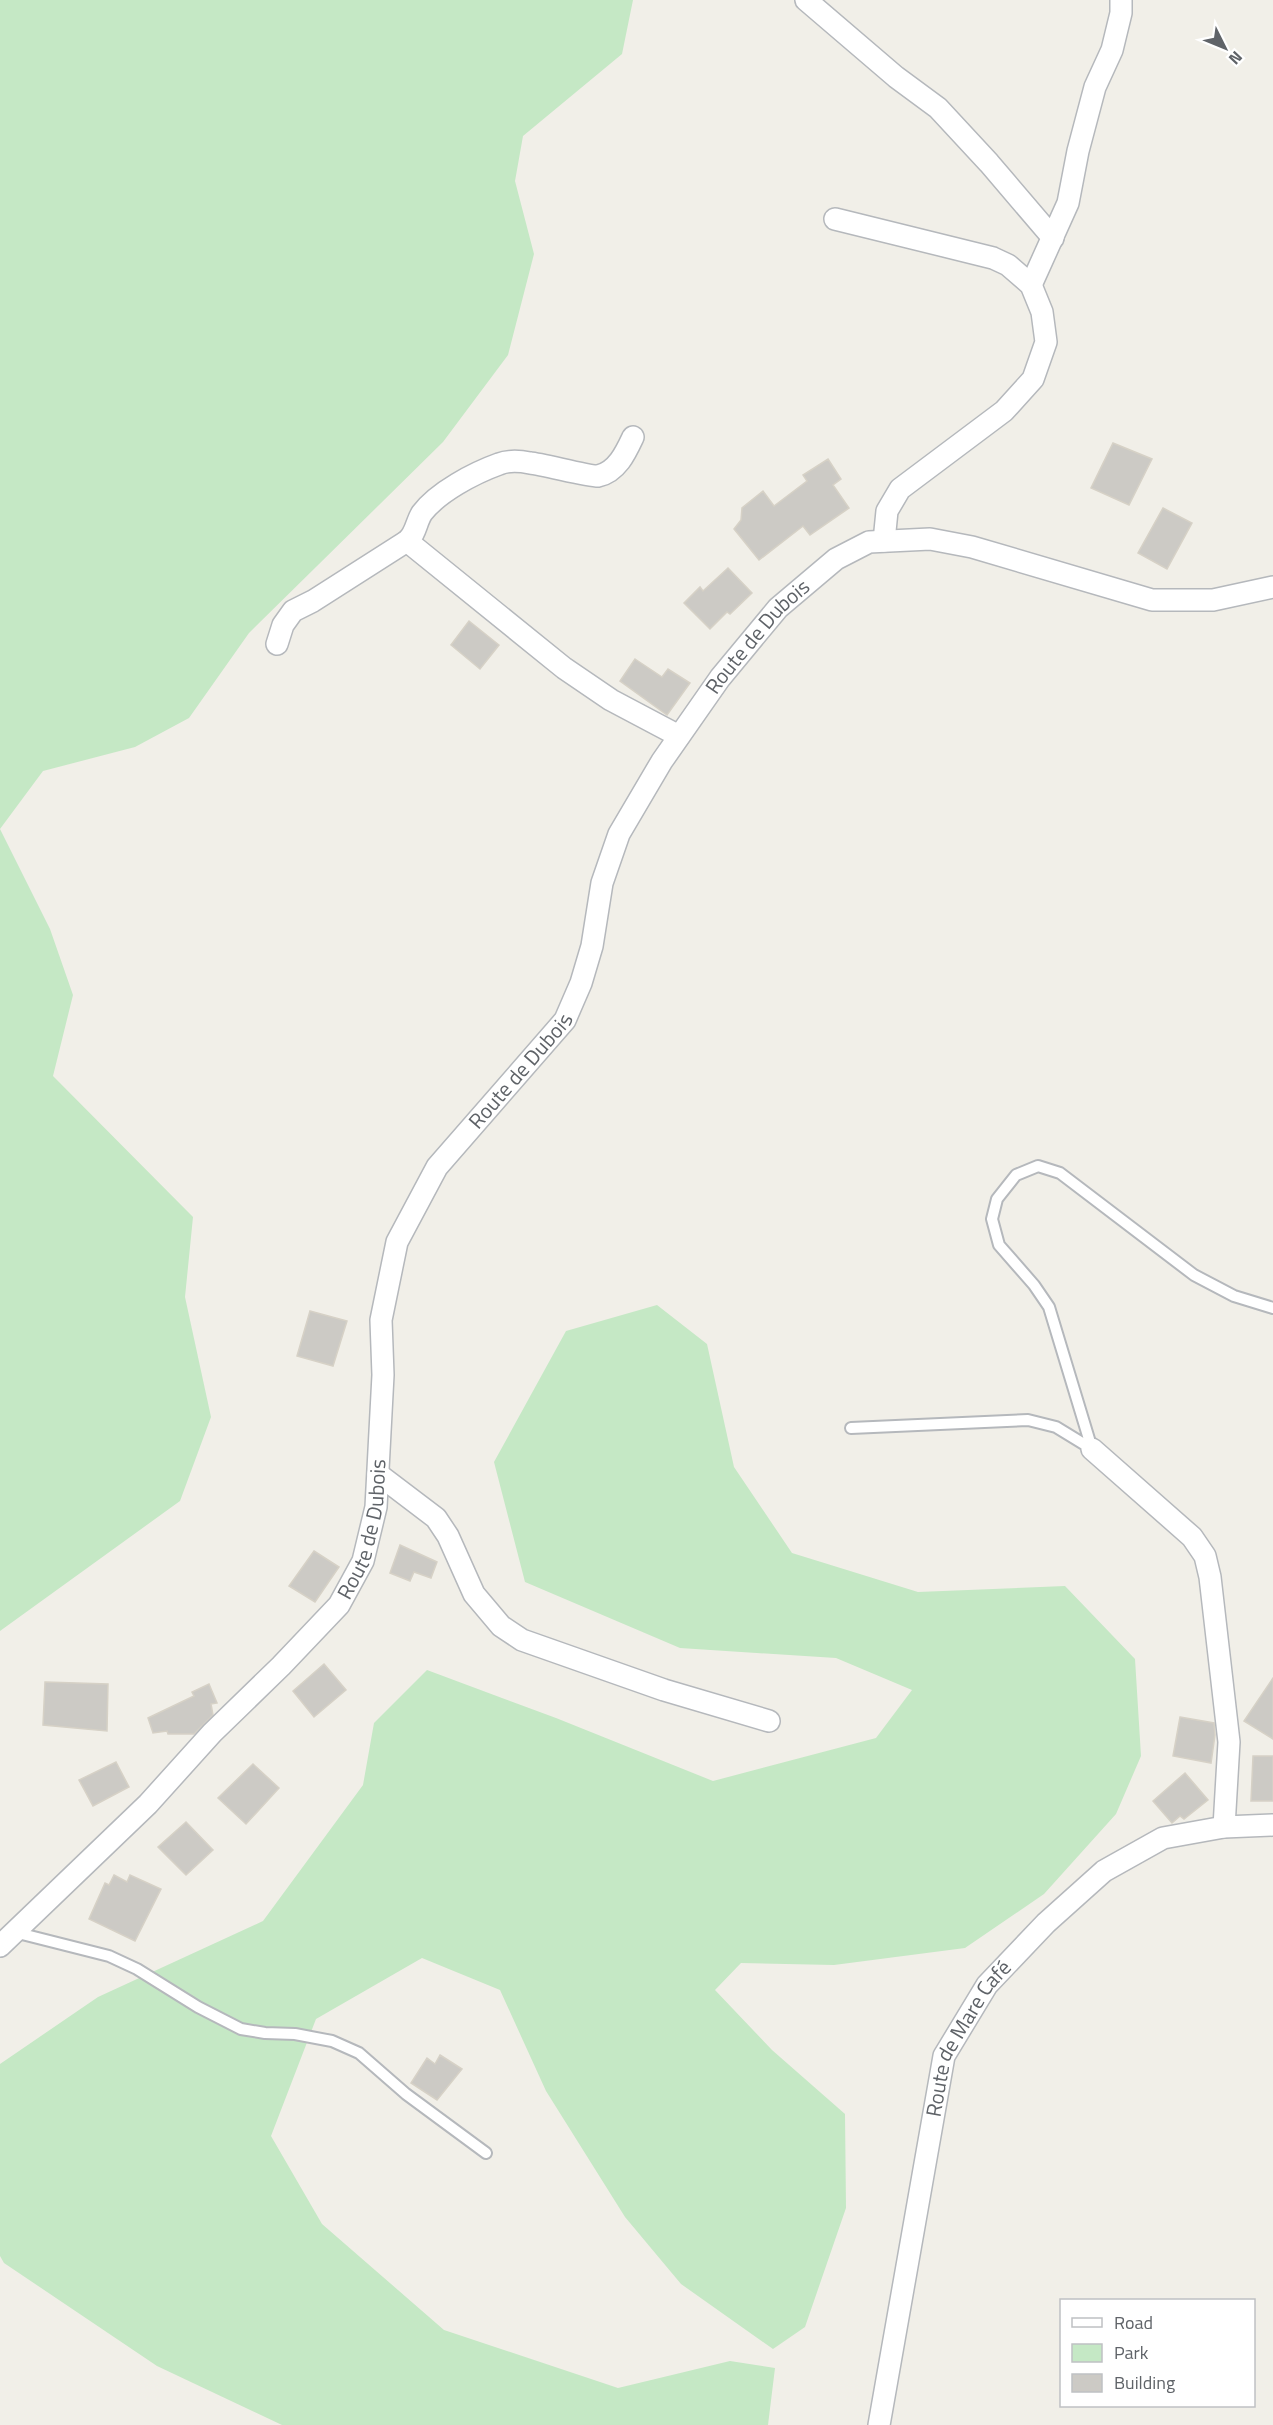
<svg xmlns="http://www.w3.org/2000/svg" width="1273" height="2425" font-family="'Titillium Web',sans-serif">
	<rect width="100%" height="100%" fill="#f1efe8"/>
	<path fill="#c5e8c5" d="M0 0H633L622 54 523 136 515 181 534 254 508 355 443 442 249 633 189 718 135 747 43 771 0 829Z
		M0 829 50 929 73 995 53 1076 193 1217 185 1297 211 1417 180 1501 0 1631Z
		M657 1305 707 1344 734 1467 792 1553 918 1592 1065 1586 1135 1659 1141 1756 1116 1814 1044 1894 965 1948 834 1965 741 1963 715 1990 772 2050 845 2114 846 2208 805 2327 773 2349 681 2284 625 2217 546 2091 500 1990 422 1958 316 2019 271 2136 322 2224 444 2330 618 2388 730 2361 775 2368 768 2425H282L157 2366 4 2263 0 2256V2064L98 1997 263 1921 363 1785 374 1723 427 1670 556 1718 713 1781 876 1738 912 1690 836 1658 680 1648 525 1582 494 1462 566 1331Z"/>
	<path fill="#cccac5" stroke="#d6d1c6" stroke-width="1.5" d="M1113 443 1152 459 1129 505 1091 488Z
		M828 459 841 479 833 485 849 508 810 535 803 526 759 560 734 529 741 520 742 508 763 491 774 506 807 481 803 475Z
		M1163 508 1192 523 1167 569 1138 553Z
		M728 568 752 593 730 614 727 612 710 629 684 603 700 587 703 591Z
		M469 621 499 645 480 669 451 645Z
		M635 659 662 677 668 669 690 683 667 715 620 681Z
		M310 1311 347 1321 333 1366 297 1356Z
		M400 1545 437 1562 431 1578 414 1572 410 1581 390 1573Z
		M314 1551 339 1567 315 1602 289 1586Z
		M324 1664 346 1690 314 1717 293 1691Z
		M1273 1678V1739L1244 1721Z
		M45 1682 108 1684 107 1731 43 1725Z
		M209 1684 217 1703 211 1704 213 1715 194 1734H168L167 1731 153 1733 148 1718 194 1696 192 1692Z
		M1180 1717 1214 1723 1215 1735 1211 1763 1173 1756Z
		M1253 1756H1273V1801H1251Z
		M116 1762 129 1787 93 1806 79 1780Z
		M253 1764 279 1788 246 1824 218 1798Z
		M1185 1773 1208 1800 1184 1819 1180 1816 1172 1823 1153 1801Z
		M186 1822 213 1850 186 1875 158 1847Z
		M114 1875 127 1882 130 1875 161 1889 135 1941 89 1919 105 1883 109 1885Z
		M440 2055 462 2069 437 2100 411 2083 427 2058 435 2064Z"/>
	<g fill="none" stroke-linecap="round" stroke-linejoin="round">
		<defs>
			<path id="service" d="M851 1428 1028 1420 1056 1427 1092 1449
				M1092 1449 1049 1307 1034 1285 999 1245 992 1219 997 1199 1016 1175 1038 1166 1060 1173 1194 1275 1234 1296 1273 1308
				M14 1932 109 1956 137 1969 198 2007 241 2029 265 2033 295 2034 332 2041 359 2053 406 2094 486 2153"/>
			<g id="minor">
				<path d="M806 0 896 77 938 108 989 163 1053 238"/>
				<path d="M835 219 993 258 1008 265 1031 285 1042 312 1046 342 1033 379 1004 411 900 489 887 511 884 541"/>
				<path d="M1031 285 1068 203 1078 151 1095 87 1112 50 1121 13V0"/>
				<path d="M407 541 564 668 611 700 679 736"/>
				<path d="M277 644 283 625 293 611 313 601 407 541C416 534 416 522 422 513 438 492 474 473 499 464 509 460 520 461 530 463 542 464 591 477 598 476 617 472 626 452 633 437"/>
				<path d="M1092 1449 1192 1537 1205 1556 1210 1577 1229 1742 1224 1827"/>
				<path d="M378 1474 436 1518 448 1536 474 1594 501 1626 522 1640 664 1690 769 1721"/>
				<path id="s1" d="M0 1946 148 1804 212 1733 281 1666 339 1605 363 1561 376 1507 383 1375 381 1320 397 1242 437 1167 565 1020 581 983 592 946 602 883 619 834 662 761 720 678 778 608 836 559 869 542 930 539 972 547 1152 600H1213L1273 587"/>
				<path id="s2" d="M879 2425 944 2056 987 1985 1046 1923 1104 1871 1163 1838 1224 1827 1273 1825"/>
			</g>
		</defs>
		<use href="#service" stroke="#b5b8bc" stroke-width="14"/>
		<use href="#minor" stroke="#b5b8bc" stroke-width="24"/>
		<use href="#service" stroke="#fff" stroke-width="10"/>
		<use href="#minor" stroke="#fff" stroke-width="21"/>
	</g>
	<g text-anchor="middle" stroke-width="4.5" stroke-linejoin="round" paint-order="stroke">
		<g font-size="21" fill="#5f6368" stroke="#fff">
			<text dy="7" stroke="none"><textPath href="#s1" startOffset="1570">Route de Dubois</textPath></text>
			<text dy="7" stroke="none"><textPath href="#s1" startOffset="1066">Route de Dubois</textPath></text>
			<text dy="7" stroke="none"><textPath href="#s1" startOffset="562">Route de Dubois</textPath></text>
			<text dy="7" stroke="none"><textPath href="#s2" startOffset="400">Route de Mare Café</textPath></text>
		</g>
	</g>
	<rect x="1060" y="2299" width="195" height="108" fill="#ffffff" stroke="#bfc1c3" stroke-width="1.5"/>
	<rect x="1072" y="2318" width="30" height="9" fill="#ffffff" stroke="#bfc1c3" stroke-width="1.5"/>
	<text x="1114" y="2329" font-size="18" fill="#5f6368">Road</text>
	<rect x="1072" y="2344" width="30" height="18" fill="#c5e8c5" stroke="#bfc1c3" stroke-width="1.5"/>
	<text x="1114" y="2359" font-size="18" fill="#5f6368">Park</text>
	<rect x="1072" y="2374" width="30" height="18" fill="#cccac5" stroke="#bfc1c3" stroke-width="1.5"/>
	<text x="1114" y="2389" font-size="18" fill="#5f6368">Building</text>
	<g transform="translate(1225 48) rotate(133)" stroke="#ffffff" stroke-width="4.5" paint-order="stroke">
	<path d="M0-4.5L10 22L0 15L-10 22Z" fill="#5f6368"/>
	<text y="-9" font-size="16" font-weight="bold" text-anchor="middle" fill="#5f6368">N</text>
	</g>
</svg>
